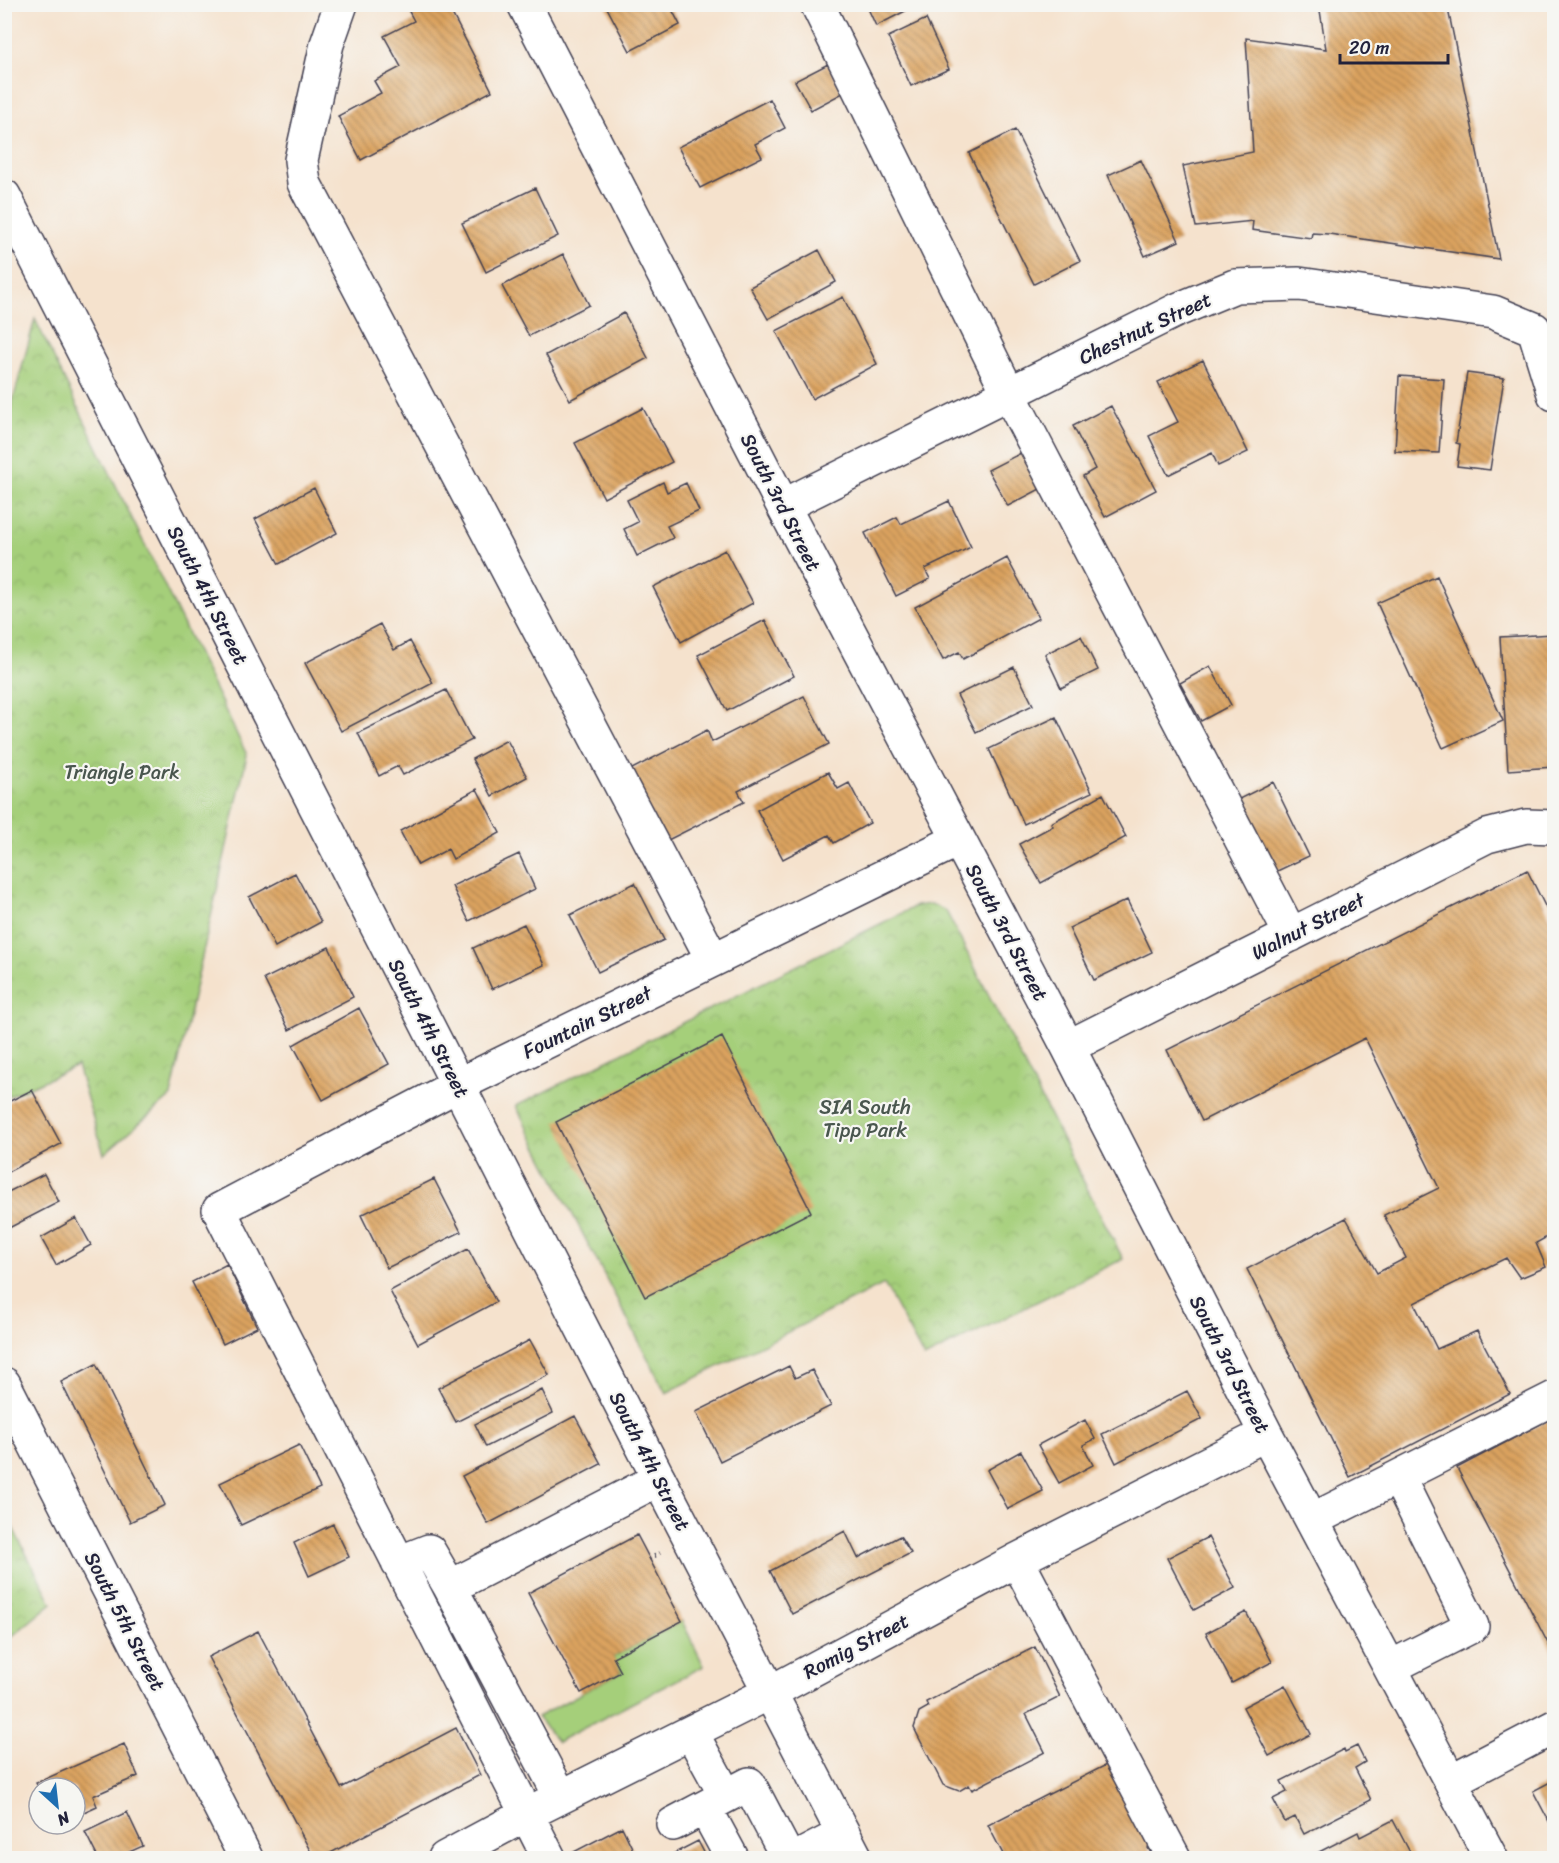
<svg xmlns="http://www.w3.org/2000/svg" width="1559" height="1863" font-family="Sriracha,sans-serif">
	<defs>
		<pattern id="park-crowns" width="20" height="18" patternUnits="userSpaceOnUse" patternTransform="scale(1.5)"><rect width="20" height="18" fill="#a5cf7a"/><path d="M2 6a3 3 0 1 1 6 0M12 15a3 3 0 1 1 6 0" fill="none" stroke="#8eb16a"/></pattern>
		<pattern id="building-back-hatch" width="6" height="6" patternUnits="userSpaceOnUse" patternTransform="scale(1.5)"><rect width="6" height="6" fill="#dba35e"/><path d="M-1 5l2 2M0 0l6 6M5-1l2 2" fill="none" stroke="#b1844f"/></pattern>
	</defs>
	<rect width="100%" height="100%" fill="#f6f6f2"/>
	<filter id="ink" filterUnits="userSpaceOnUse"><feTurbulence type="fractalNoise" baseFrequency=".0167" numOctaves="2"/><feDisplacementMap in="SourceGraphic" scale="12" xChannelSelector="R" yChannelSelector="G"/><feConvolveMatrix kernelMatrix="1 2 1 2 8 2 1 2 1" color-interpolation-filters="sRGB"/></filter>
	<filter id="wash" filterUnits="userSpaceOnUse"><feTurbulence type="fractalNoise" baseFrequency=".008" numOctaves="4" result="noise"/><feDisplacementMap in="SourceGraphic" scale="24" xChannelSelector="R" yChannelSelector="G"/><feGaussianBlur stdDeviation="1.35" result="paint"/><feColorMatrix in="noise" values="0 0 0 0 0 0 0 0 0 0 0 0 0 0 0 0 0 1.4 0 .05"/><feComposite in="paint" operator="in"/></filter>
	<g filter="url(#wash)">
		<rect width="100%" height="100%" fill="#f5e2cd"/>
		<path fill="#a5cf7a" stroke="#64785a" stroke-width="1.5" d="M682 1621 704 1666 557 1742 537 1717 621 1672 613 1657Z"/>
		<path fill="url(#park-crowns)" stroke="#64785a" stroke-width="1.5" d="M35 319 247 755 171 1096 104 1154 77 1066 5 1098 4 434Z
			M931 904 946 911 1123 1259 924 1358 884 1284 666 1393 516 1106 916 906Z
			M4 1511 52 1603 5 1642H4Z"/>
		<g id="blocks">
			<path fill="url(#building-back-hatch)" d="M405 4H447L492 91 361 160 338 116 381 93 374 81 401 67 384 36 414 21Z
				M605 4H669L680 25 630 51Z
				M866 4H919L876 26Z
				M1319 4H1447L1499 259 1329 234 1312 233 1311 238 1252 230 1253 221 1196 227 1183 166 1253 152 1246 38 1326 49Z
				M926 19 949 69 911 86 888 37Z
				M828 64 843 93 811 110 795 81Z
				M770 99 785 128 755 144 762 157 700 188 678 147Z
				M1015 130 1080 261 1034 284 969 153Z
				M1141 160 1179 241 1145 256 1108 175Z
				M535 188 558 236 486 272 462 223Z
				M819 250 836 282 768 319 750 287Z
				M563 254 589 305 529 336 502 286Z
				M843 297 877 364 812 399 776 331Z
				M624 313 648 358 570 400 546 355Z
				M1203 360 1248 452 1218 466 1212 453 1168 475 1149 436 1178 422 1158 382Z
				M1467 373 1504 378 1490 470 1457 466 1460 444 1456 443Z
				M1399 376 1444 379 1439 453 1395 451Z
				M1111 406 1156 490 1105 517 1083 476 1095 469 1073 426Z
				M643 408 672 462 604 498 575 443Z
				M1025 451 1044 487 1008 506 988 470Z
				M663 482 667 492 686 483 699 511 667 526 673 538 637 556 624 529 638 522 627 500Z
				M314 488 337 533 279 564 255 519Z
				M949 501 971 547 925 569 930 579 896 596 865 533 897 517 901 524Z
				M725 550 753 603 681 642 653 587Z
				M1007 558 1039 618 963 659 959 652 943 660 915 607Z
				M1437 576 1503 721 1443 748 1377 603Z
				M765 620 794 676 727 711 698 655Z
				M380 624 394 650 410 641 433 683 341 731 305 663Z
				M1554 634V767L1508 770 1500 637Z
				M1081 636 1098 670 1061 688 1045 654Z
				M1210 666 1231 705 1201 721 1180 683Z
				M1014 667 1033 705 976 732 957 695Z
				M446 690 472 740 403 775 398 766 379 776 358 733Z
				M804 696 829 744 738 791 744 802 664 842 628 771 707 730 712 742Z
				M1056 717 1092 792 1024 824 989 749Z
				M507 740 527 777 492 796 472 759Z
				M828 772 838 789 849 783 870 823 834 843 829 835 783 859 757 810Z
				M1273 782 1309 856 1271 874 1235 801Z
				M477 789 500 833 453 859 448 849 418 865 400 831Z
				M1103 794 1126 837 1041 883 1019 844 1053 826 1051 823Z
				M519 854 535 889 469 921 452 886Z
				M1527 870 1554 924V1233L1536 1243 1546 1267 1520 1278 1506 1258 1414 1303 1437 1349 1477 1331 1510 1394 1350 1477 1247 1269 1346 1218 1377 1273 1406 1258 1384 1215 1439 1188 1365 1038 1202 1121 1167 1050Z
				M295 873 321 922 275 947 249 897Z
				M635 883 664 940 598 972 570 915Z
				M1127 900 1152 952 1094 980 1069 928Z
				M524 924 544 965 492 989 473 948Z
				M329 947 353 997 289 1030 264 979Z
				M359 1008 389 1064 323 1100 293 1045Z
				M722 1037 811 1212 645 1297 556 1122Z
				M32 1090 61 1144 4 1174V1104Z
				M44 1174 59 1202 7 1229 4 1225V1194Z
				M434 1179 461 1232 387 1268 361 1215Z
				M76 1218 91 1245 56 1265 41 1238Z
				M468 1249 496 1302 418 1344 390 1291Z
				M227 1264 257 1327 223 1344 192 1282Z
				M530 1340 549 1375 456 1422 438 1388Z
				M96 1364 165 1505 130 1522 61 1382Z
				M789 1366 795 1378 812 1370 831 1406 720 1461 696 1412Z
				M542 1390 553 1413 486 1447 475 1424Z
				M1187 1391 1202 1419 1116 1463 1102 1434Z
				M575 1416 601 1464 488 1524 462 1476Z
				M1554 1417V1655L1457 1468Z
				M1085 1420 1095 1439 1083 1445 1093 1465 1059 1483 1038 1445Z
				M299 1445 320 1488 241 1525 220 1483Z
				M1021 1451 1043 1491 1008 1509 987 1470Z
				M333 1524 349 1557 309 1576 294 1543Z
				M845 1531 858 1558 900 1536 911 1553 792 1614 770 1571Z
				M637 1535 682 1621 613 1657 621 1672 581 1693 528 1593Z
				M1208 1537 1235 1588 1194 1610 1167 1558Z
				M1246 1612 1272 1662 1232 1683 1206 1633Z
				M258 1631 341 1788 456 1728 480 1775 321 1858H314L208 1657Z
				M1035 1647 1060 1697 1026 1714 1045 1752 972 1790 969 1785 959 1791 943 1785 914 1728 919 1712 928 1707 926 1702Z
				M1285 1685 1311 1734 1269 1756 1243 1707Z
				M124 1744 138 1776 93 1796 97 1806 75 1816V1788H39L36 1783Z
				M1357 1746 1365 1762 1355 1768 1371 1800 1304 1834 1295 1817 1285 1822 1273 1799 1287 1792 1281 1781 1344 1749 1345 1752Z
				M1114 1761 1156 1843 1148 1848 1154 1858H1005L988 1825Z
				M1554 1780V1831L1533 1791Z
				M127 1812 143 1846 116 1858H98L85 1832Z
				M1393 1820 1413 1858H1318L1315 1854 1358 1832 1360 1837Z
				M622 1827 637 1858H567L566 1856Z
				M698 1841 707 1858H665Z"/>
		</g>
	</g>
	<g filter="url(#ink)">
		<use href="#blocks" fill-opacity="0" stroke="#423f51" stroke-width="1.5"/>
		<g fill="none" stroke-linecap="round" stroke-linejoin="round">
			<defs>
				<path id="minor" d="M341 4 327 44 301 160 304 183 713 960
					M524 4 783 506 1068 1047 1266 1434 1491 1858
					M817 4 1009 394 1291 935
					M783 506 1177 310 1235 286 1299 284 1493 312 1534 329 1554 394
					M1068 1047 1487 836 1526 826 1554 827
					M4 1384 246 1858
					M1398 1477 1554 1398
					M1312 1520 1398 1477 1472 1626 1391 1667
					M1017 1560 1174 1858
					M398 1563 429 1551 450 1587
					M691 1732 726 1796
					M1451 1781 1554 1727
					M561 1797 450 1587 659 1479
					M705 1808 732 1858
					M673 1824 749 1784 788 1858
					M445 1858 527 1814 769 1693 1017 1560 1266 1434
					M549 1858 219 1210 458 1085 958 840
					M797 1858 843 1834"/>
				<path id="major" d="M4 196 659 1479 856 1858"/>
			</defs>
			<use href="#minor" stroke="#423f51" stroke-width="36"/>
			<use href="#major" stroke="#423f51" stroke-width="36"/>
			<path stroke="#423f51" stroke-width="4" stroke-dasharray="1.5 4.5" stroke-linecap="butt" d="M649 1559 660 1553"/>
			<use href="#minor" stroke="#fff" stroke-width="33"/>
			<use href="#major" stroke="#fff" stroke-width="33"/>
		</g>
	</g>
	<g text-anchor="middle" stroke-width="4.5" stroke-linejoin="round" paint-order="stroke">
		<g font-size="20" fill="#22223b" stroke="#f6f6f2">
			<text transform="translate(1145 328) rotate(-25)" y="7">Chestnut Street</text>
			<text transform="translate(781 502) rotate(63)" y="7">South 3rd Street</text>
			<text transform="translate(208 595) rotate(63)" y="7">South 4th Street</text>
			<text transform="translate(1308 926) rotate(-27)" y="7">Walnut Street</text>
			<text transform="translate(1007 932) rotate(62)" y="7">South 3rd Street</text>
			<text transform="translate(587 1022) rotate(-26)" y="7">Fountain Street</text>
			<text transform="translate(429 1028) rotate(63)" y="7">South 4th Street</text>
			<text transform="translate(1230 1364) rotate(63)" y="7">South 3rd Street</text>
			<text transform="translate(650 1461) rotate(63)" y="7">South 4th Street</text>
			<text transform="translate(125 1621) rotate(63)" y="7">South 5th Street</text>
			<text transform="translate(856 1646) rotate(-28)" y="7">Romig Street</text>
		</g>
		<g font-size="20" fill="#49564e" stroke="#f6f6f2">
			<text x="122" y="779">Triangle Park</text>
			<text x="865" y="1114">SIA South<tspan x="865" dy="23">Tipp Park</tspan></text>
		</g>
	</g>
	<rect width="1559" height="1863" fill="none" stroke="#f6f6f2" stroke-width="24"/>
	<g transform="translate(57 1806) rotate(153)"><circle r="28" fill="#f6f6f2" stroke="#a1a1a9" stroke-width="1.5"/>
	<path d="M0-4.5L10 22L0 15L-10 22Z" fill="#1f6fb2"/>
	<text y="-9" font-size="16" font-weight="bold" text-anchor="middle" fill="#22223b">N</text>
	</g>
	<path d="M1340 54v9h108v-9" fill="none" stroke="#22223b" stroke-width="3"/>
	<text x="1349" y="54" font-size="18" fill="#22223b" stroke="#f6f6f2" stroke-width="4.5" paint-order="stroke">20 m</text>
</svg>
